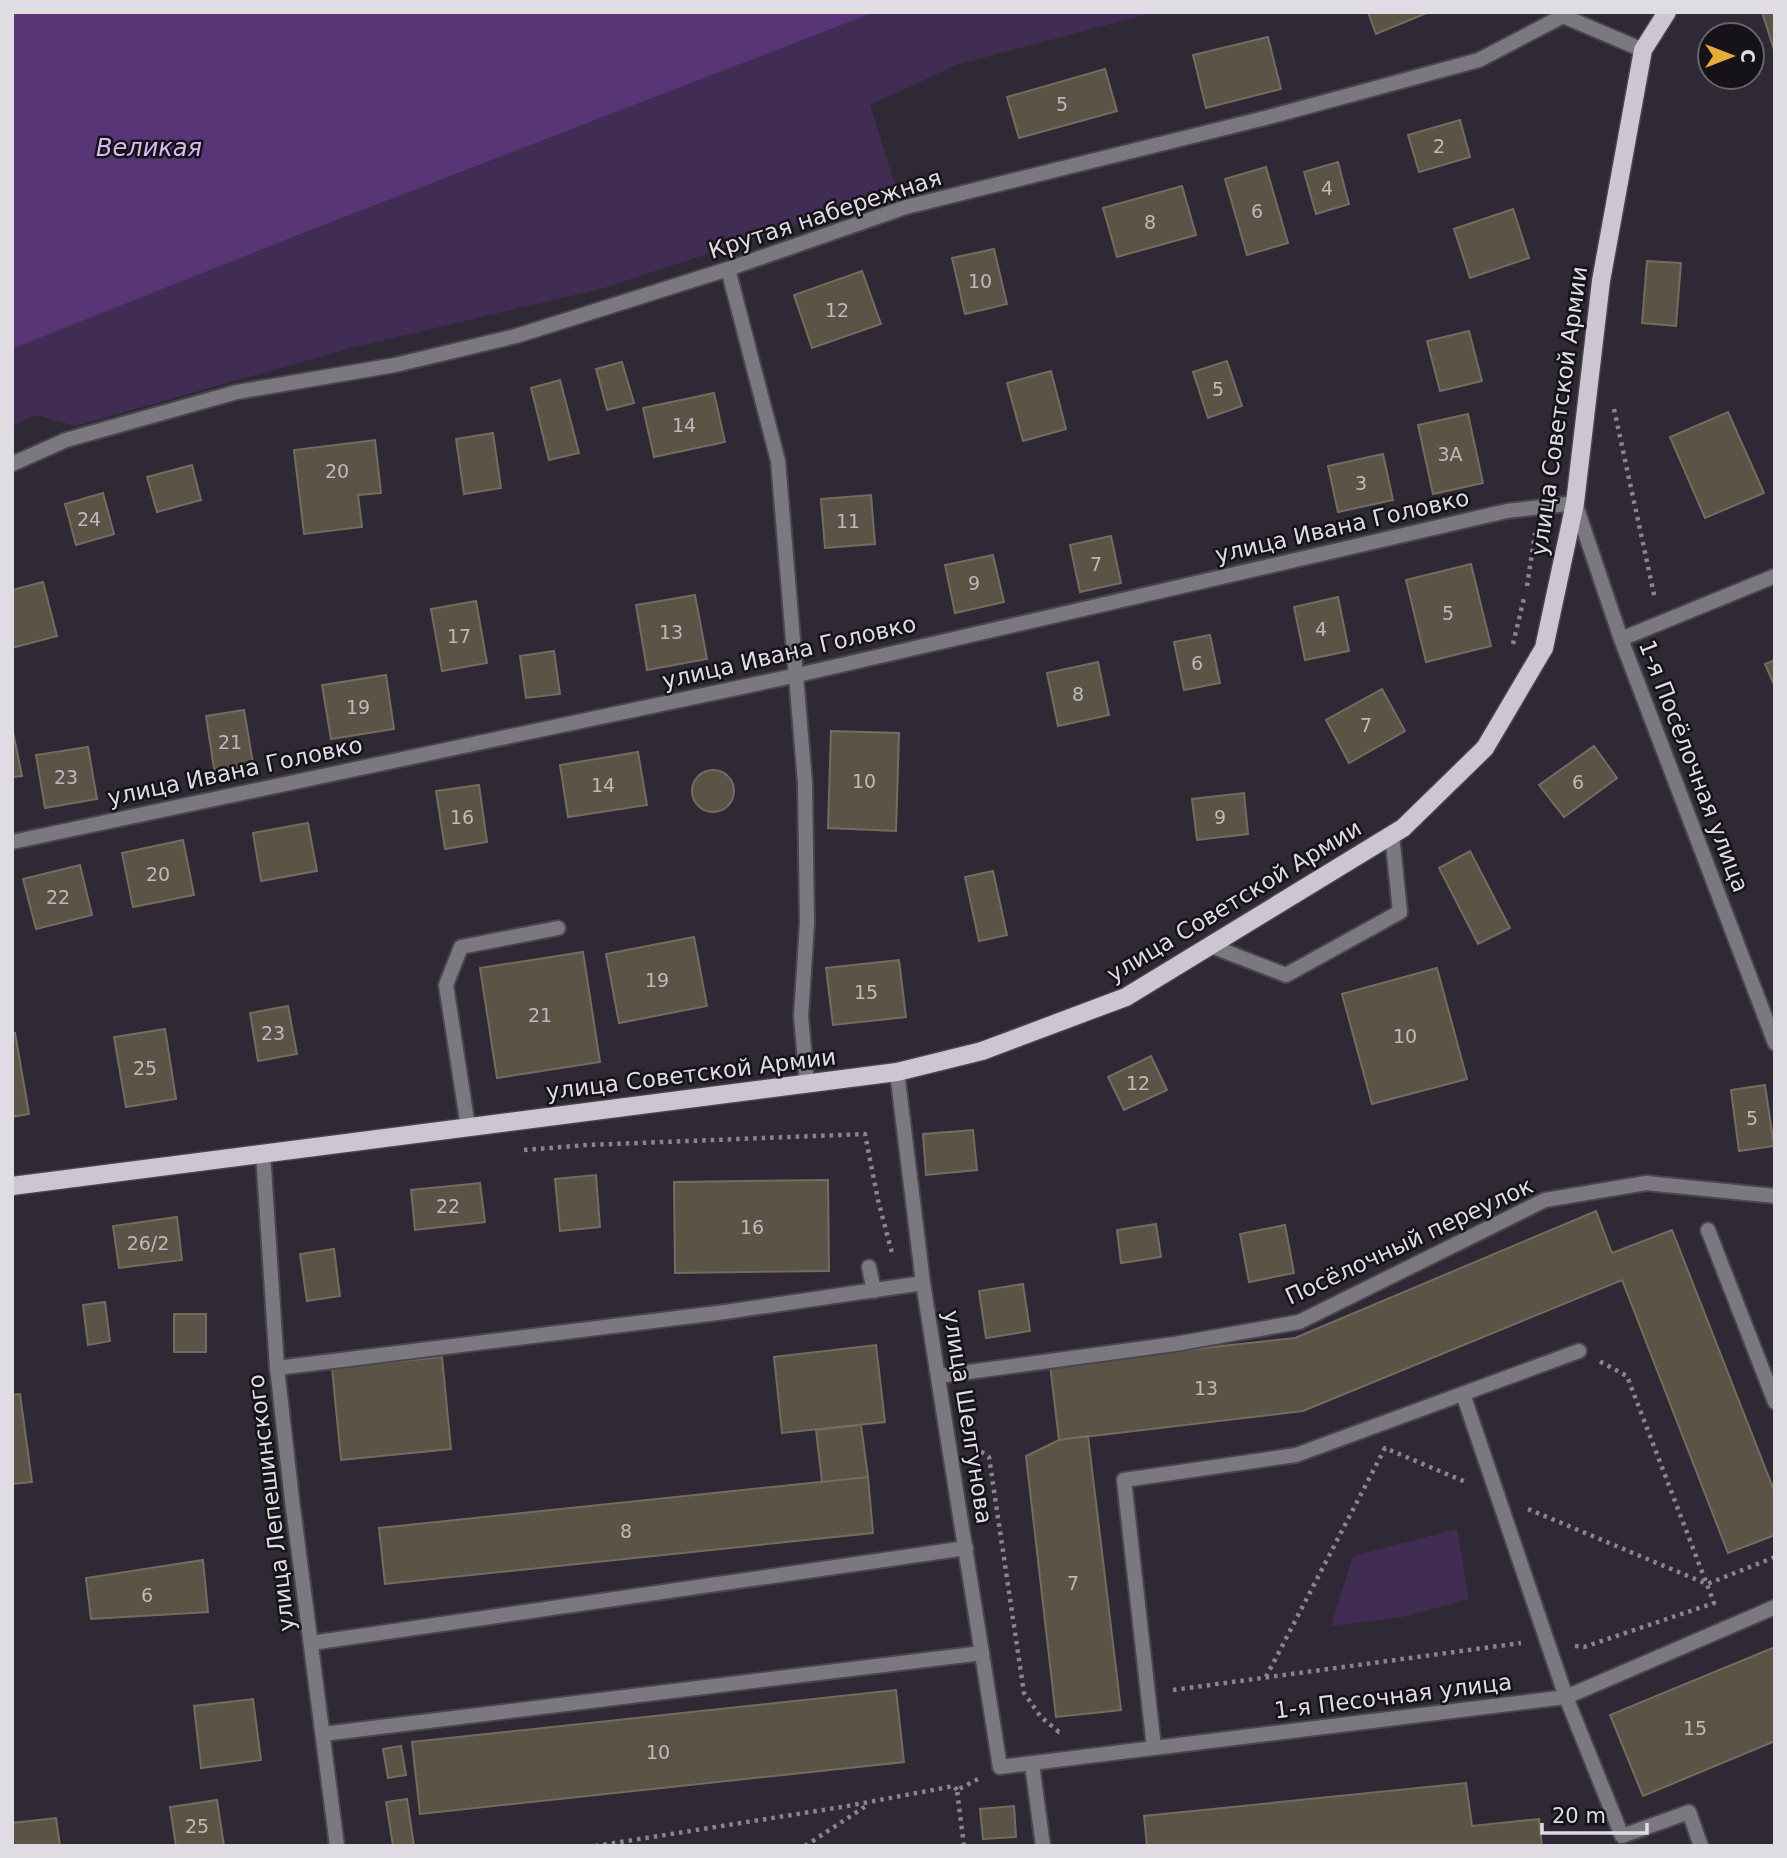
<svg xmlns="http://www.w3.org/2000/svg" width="1787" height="1858" font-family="'DejaVu Sans',sans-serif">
	<rect width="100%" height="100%" fill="#2e2934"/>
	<path fill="#412c53" d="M875 12H1156L959 64 870 105 897 191 604 288 351 348 75 426 37 415 12 426V349L298 235Z
		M1457 1529 1469 1599 1403 1617 1331 1626 1353 1556Z"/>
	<path fill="#583576" d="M12 12H875L298 235 12 349Z"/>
	<path fill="#5a5346" stroke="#746c5f" stroke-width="2" d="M1368 12H1429L1376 34Z
		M1762 12H1775V53Z
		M1268 37 1281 89 1206 108 1193 55Z
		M1105 69 1117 111 1019 138 1007 97Z
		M1460 120 1470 157 1419 172 1408 135Z
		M1338 162 1349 204 1316 214 1304 172Z
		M1266 167 1288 243 1247 255 1225 179Z
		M1182 186 1196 235 1117 257 1103 208Z
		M1513 209 1529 258 1470 278 1454 229Z
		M994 249 1007 304 965 314 952 258Z
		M1647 261 1681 263 1676 326 1642 323Z
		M862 271 881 324 812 348 794 295Z
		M1469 331 1482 381 1440 391 1427 341Z
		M1227 361 1242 406 1208 418 1193 372Z
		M622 362 634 403 607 410 596 369Z
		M1051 371 1066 429 1023 441 1007 383Z
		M560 380 579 453 549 460 531 388Z
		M714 393 725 442 654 457 643 408Z
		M1728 412 1764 493 1705 518 1670 437Z
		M1468 414 1483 483 1433 494 1418 425Z
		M493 433 501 488 464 494 456 439Z
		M375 440 381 493 358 495 362 527 304 534 294 450Z
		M1383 454 1393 500 1338 512 1328 466Z
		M192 465 201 500 157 512 147 477Z
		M103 493 114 534 76 545 65 504Z
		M871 495 875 544 825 548 821 499Z
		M1111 536 1121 583 1080 592 1070 545Z
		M993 555 1004 602 955 613 945 565Z
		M1471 564 1491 646 1426 662 1406 580Z
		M43 582 57 636 12 648V590Z
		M695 595 707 659 647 670 636 605Z
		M1338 597 1349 651 1305 660 1294 607Z
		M476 601 487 663 442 671 431 609Z
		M1210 635 1220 683 1184 690 1174 642Z
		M554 651 560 694 526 698 520 656Z
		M1775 660V687L1765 664Z
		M1098 662 1109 715 1058 726 1047 673Z
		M386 675 394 729 331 739 322 685Z
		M1382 689 1405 731 1349 763 1326 720Z
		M244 710 254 769 215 775 206 716Z
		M12 727 22 776 12 777Z
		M831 731 899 733 896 831 828 828Z
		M1594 746 1617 778 1564 817 1539 785Z
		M88 747 97 799 45 808 36 755Z
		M638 752 647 805 568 817 560 765Z
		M692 791a21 21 0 1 1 42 0a21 21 0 1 1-42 0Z
		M479 785 487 842 445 849 436 791Z
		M1244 793 1248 834 1197 840 1192 799Z
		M308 823 317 871 261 881 253 833Z
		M183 840 194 895 133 907 122 853Z
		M1470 851 1510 928 1478 944 1439 868Z
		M80 865 92 915 36 929 23 879Z
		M993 871 1007 935 979 941 965 877Z
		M694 937 707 1006 619 1023 606 954Z
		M583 952 600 1062 497 1078 480 968Z
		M899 960 906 1017 833 1025 826 968Z
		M1437 968 1467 1079 1372 1104 1342 994Z
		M288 1006 297 1054 258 1061 250 1013Z
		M165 1029 176 1099 126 1107 114 1037Z
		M12 1033H15L29 1114 12 1117Z
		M1151 1056 1167 1090 1124 1110 1108 1077Z
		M1765 1085 1774 1146 1739 1151 1731 1090Z
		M973 1130 977 1170 926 1175 923 1134Z
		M596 1175 600 1227 560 1231 555 1179Z
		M828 1180 829 1271 675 1273 674 1182Z
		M480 1183 485 1222 415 1230 411 1190Z
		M1596 1211 1612 1253 1672 1230 1775 1493V1535L1728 1553 1622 1280 1303 1411 1059 1440 1050 1365 1295 1338Z
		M177 1217 182 1260 119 1268 113 1226Z
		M1156 1224 1161 1257 1121 1263 1117 1230Z
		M1285 1225 1294 1273 1249 1282 1240 1234Z
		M334 1249 340 1296 307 1301 300 1254Z
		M1023 1284 1030 1331 986 1338 979 1291Z
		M105 1302 110 1341 88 1345 83 1305Z
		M174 1314H206V1352H174Z
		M876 1345 885 1422 782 1433 774 1357Z
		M442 1357 451 1449 341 1460 332 1368Z
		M20 1394 32 1482 12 1484V1395Z
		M861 1425 868 1477 822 1482 816 1430Z
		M1088 1436 1121 1710 1056 1717 1026 1456 1059 1440Z
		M868 1477 873 1533 385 1584 379 1528Z
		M203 1560 208 1612 91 1619 86 1578Z
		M1775 1647V1741L1643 1796 1610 1715Z
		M896 1690 904 1762 420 1814 412 1742Z
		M253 1699 261 1760 201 1768 194 1706Z
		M401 1746 406 1775 388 1778 383 1749Z
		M1466 1783 1472 1826 1539 1819 1542 1846H1147L1144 1816Z
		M407 1799 414 1846H393L386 1802Z
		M217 1800 224 1846H176L170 1807Z
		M1014 1806 1016 1837 983 1839 980 1809Z
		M56 1818 60 1846H12V1823Z"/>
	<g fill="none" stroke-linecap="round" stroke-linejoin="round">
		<defs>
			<path id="service" d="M728 269 778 461 805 783 807 923 801 1016 807 1084
				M1211 946 1286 975 1400 912 1392 835
				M468 1127 446 985 461 947 558 928
				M1708 1230 1775 1402
				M869 1267 874 1291
				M277 1368 725 1312 923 1283
				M1463 1394 1566 1697 1622 1836 1689 1812 1701 1846
				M311 1643 966 1548
				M323 1734 982 1653
				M1154 1748 1124 1480 1296 1455 1579 1351
				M1032 1764 1043 1846
				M1000 1767 1566 1697 1775 1607"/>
			<path id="minor" d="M12 464 66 440 237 392 395 365 516 336 728 269 906 207 1265 118 1479 60 1563 16 1643 50
				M1621 639 1775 576
				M12 842 798 675 1507 511 1575 503 1621 639 1775 1043
				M897 1072 923 1283 1000 1767
				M263 1153 277 1368 292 1500 337 1846
				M939 1376 1175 1344 1299 1322 1545 1200 1646 1183 1775 1196"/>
			<path id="primary" d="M12 1186 897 1072 982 1051 1126 997 1403 828 1485 748 1544 648 1575 503 1601 281 1643 50 1667 12"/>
		</defs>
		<use href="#service" stroke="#4a4650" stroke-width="18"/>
		<use href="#minor" stroke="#4a4650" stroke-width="18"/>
		<use href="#primary" stroke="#4a4650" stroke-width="21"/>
		<path stroke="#89858e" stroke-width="4.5" stroke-dasharray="3.5 5" stroke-linecap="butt" d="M1614 409 1655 599
			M1527 586 1535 533
			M1513 644 1524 598
			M524 1150 587 1145 865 1134 878 1200 892 1253
			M974 1447 989 1457 1024 1693 1041 1717 1059 1732 1063 1731
			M1528 1509 1707 1584 1775 1557
			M1575 1646 1584 1647 1714 1603 1627 1376 1599 1361
			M1266 1677 1385 1448 1468 1483
			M1173 1690 1521 1643
			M595 1846 842 1807 954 1786 957 1790
			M805 1846 869 1804
			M964 1846 957 1790 978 1779"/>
		<use href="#service" stroke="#7b797f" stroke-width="14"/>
		<use href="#minor" stroke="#7b797f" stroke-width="14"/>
		<use href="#primary" stroke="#ccc6d3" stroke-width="18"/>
	</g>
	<g text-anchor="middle" stroke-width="5" stroke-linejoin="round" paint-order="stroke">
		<g font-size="19" fill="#bebabc">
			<text x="1062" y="111">5</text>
			<text x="1439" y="153">2</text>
			<text x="1327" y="195">4</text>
			<text x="1257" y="218">6</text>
			<text x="1150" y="229">8</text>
			<text x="980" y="288">10</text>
			<text x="837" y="317">12</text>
			<text x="1218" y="396">5</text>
			<text x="684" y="432">14</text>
			<text x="1450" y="461">3А</text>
			<text x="337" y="478">20</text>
			<text x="1361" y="490">3</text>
			<text x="89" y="526">24</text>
			<text x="848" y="528">11</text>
			<text x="1096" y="571">7</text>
			<text x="974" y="590">9</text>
			<text x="1448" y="620">5</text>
			<text x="1321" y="636">4</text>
			<text x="671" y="639">13</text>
			<text x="459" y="643">17</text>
			<text x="1197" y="670">6</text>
			<text x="1078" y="701">8</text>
			<text x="358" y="714">19</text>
			<text x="1366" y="732">7</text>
			<text x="230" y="749">21</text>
			<text x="66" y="784">23</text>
			<text x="864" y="788">10</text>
			<text x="1578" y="789">6</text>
			<text x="603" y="792">14</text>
			<text x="462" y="824">16</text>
			<text x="1220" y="824">9</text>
			<text x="158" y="881">20</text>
			<text x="58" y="904">22</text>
			<text x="657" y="987">19</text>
			<text x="866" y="999">15</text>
			<text x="540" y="1022">21</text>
			<text x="273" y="1040">23</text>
			<text x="1405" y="1043">10</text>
			<text x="145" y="1075">25</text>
			<text x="1138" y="1090">12</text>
			<text x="1752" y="1125">5</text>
			<text x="448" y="1213">22</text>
			<text x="752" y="1234">16</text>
			<text x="148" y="1250">26/2</text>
			<text x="1206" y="1395">13</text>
			<text x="626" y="1538">8</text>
			<text x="1073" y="1590">7</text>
			<text x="147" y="1602">6</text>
			<text x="1695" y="1735">15</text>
			<text x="658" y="1759">10</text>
			<text x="197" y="1833">25</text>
		</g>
		<g font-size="23" fill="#dfdce3" stroke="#151318">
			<text transform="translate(825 214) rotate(-18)" y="8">Крутая набережная</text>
			<text transform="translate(1559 411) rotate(-82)" y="8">улица Советской Армии</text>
			<text transform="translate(1342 526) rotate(-13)" y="8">улица Ивана Головко</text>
			<text transform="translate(789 652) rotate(-13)" y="8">улица Ивана Головко</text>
			<text transform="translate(1694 766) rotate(69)" y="8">1-я Посёлочная улица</text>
			<text transform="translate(235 771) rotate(-12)" y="8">улица Ивана Головко</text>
			<text transform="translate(1234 901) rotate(-31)" y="8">улица Советской Армии</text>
			<text transform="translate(691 1074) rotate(-7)" y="8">улица Советской Армии</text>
			<text transform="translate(1409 1241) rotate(-25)" y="8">Посёлочный переулок</text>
			<text transform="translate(968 1417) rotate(81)" y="8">улица Шелгунова</text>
			<text transform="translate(271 1503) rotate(-97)" y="8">улица Лепешинского</text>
			<text transform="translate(1393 1696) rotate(-7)" y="8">1-я Песочная улица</text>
		</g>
		<g font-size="24" font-style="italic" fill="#d7bbf4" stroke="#151318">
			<text x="149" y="156">Великая</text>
		</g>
	</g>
	<rect width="1787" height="1858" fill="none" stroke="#dfdce3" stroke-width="28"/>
	<g transform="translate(1731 56) rotate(90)"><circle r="33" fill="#151318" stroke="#666369" stroke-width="2"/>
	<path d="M0-5L12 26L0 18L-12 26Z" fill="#e6ac36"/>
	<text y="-10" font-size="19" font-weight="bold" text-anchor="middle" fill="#dfdce3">С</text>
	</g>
	<path d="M1542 1823v10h105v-10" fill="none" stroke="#dfdce3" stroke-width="3.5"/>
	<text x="1552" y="1823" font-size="21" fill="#dfdce3" stroke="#151318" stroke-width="5" paint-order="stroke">20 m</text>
</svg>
